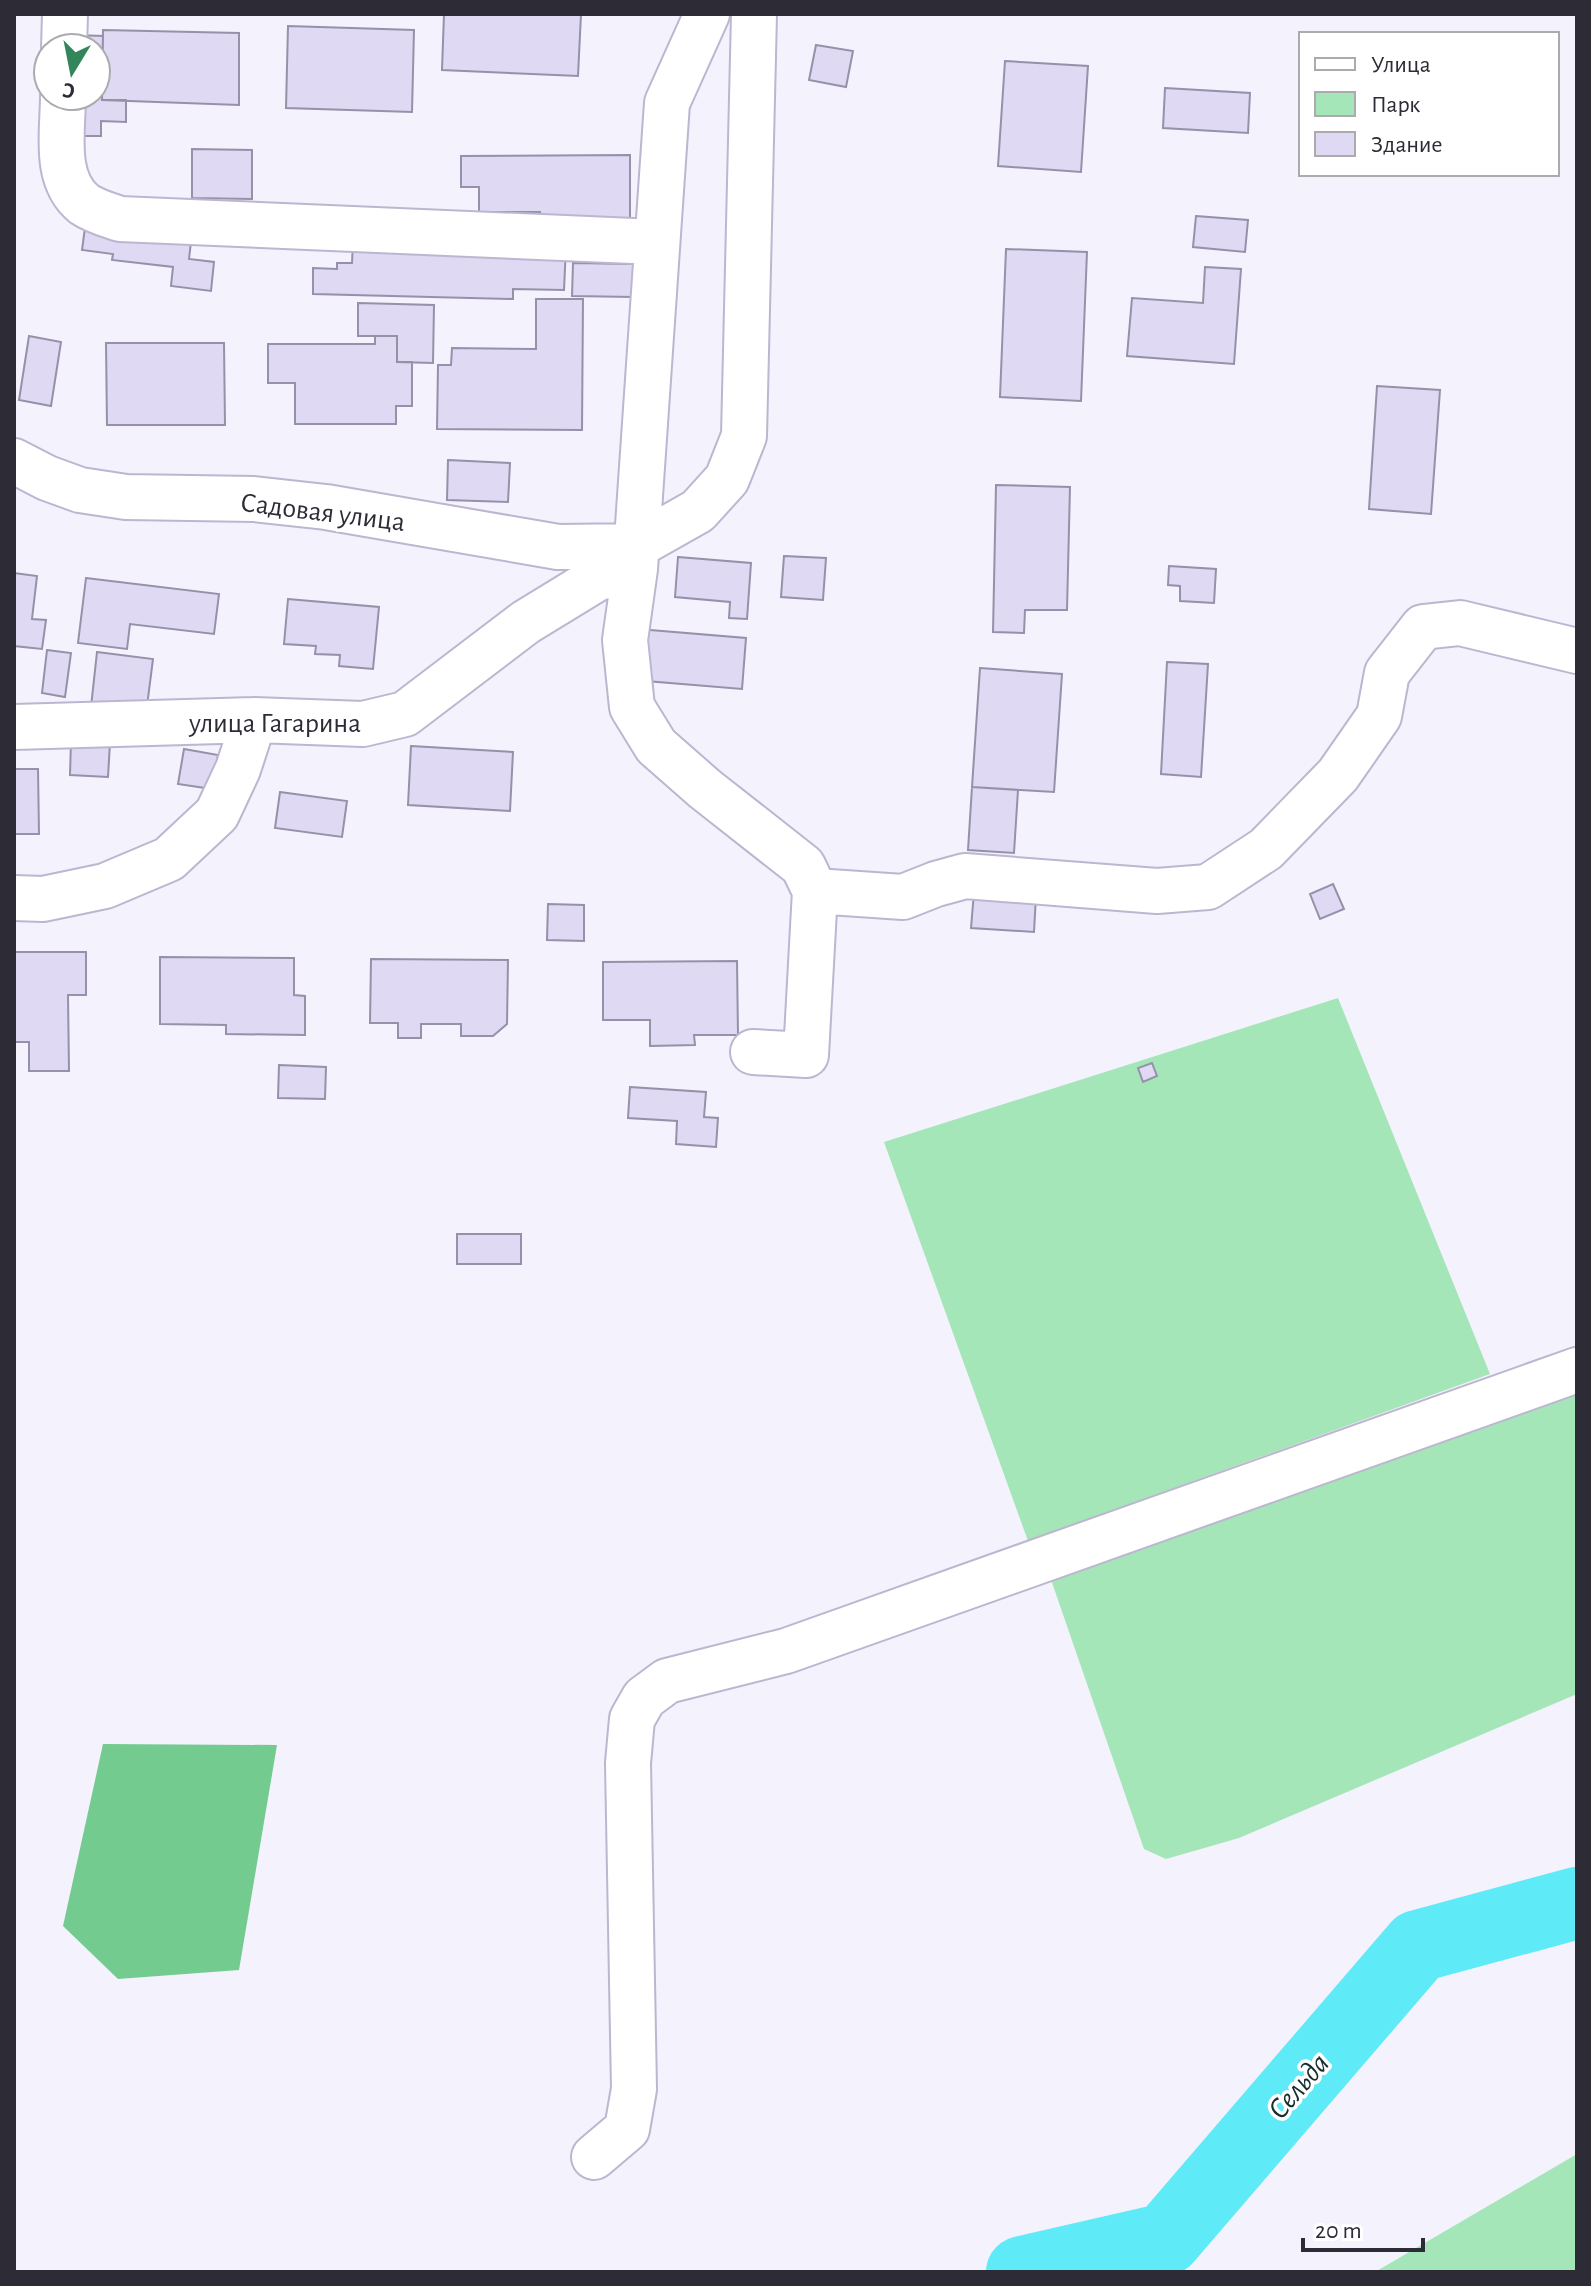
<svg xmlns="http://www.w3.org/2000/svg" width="1591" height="2286" font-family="'Alegreya Sans',sans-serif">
	<rect width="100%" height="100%" fill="#f4f2fd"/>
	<path fill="#a4e6b8" d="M1338 998 1490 1374 1028 1541 884 1142Z
		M1577 1386V1694L1239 1838 1166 1859 1144 1849 1048 1571Z
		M1577 2154V2272H1375Z"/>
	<path fill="#73cb90" d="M103 1744 277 1745 239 1970 118 1979 63 1926Z"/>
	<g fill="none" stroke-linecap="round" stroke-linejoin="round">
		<path stroke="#5eeaf6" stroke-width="72" d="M1022 2272 1166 2239 1418 1946 1577 1903"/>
	</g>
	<path fill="#dfd9f4" stroke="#9690a9" stroke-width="2" d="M444 14H581L578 76 442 70Z
		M288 26 414 30 412 112 286 108Z
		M103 30 239 33V105L102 100Z
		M75 35 103 36 102 100H126V122L101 121V136H72L73 96H96V48H74Z
		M816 45 853 51 846 87 809 80Z
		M1005 61 1088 66 1081 172 998 166Z
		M1165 88 1250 93 1248 133 1163 128Z
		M192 149 252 150V199L192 198Z
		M630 155V221H540V212H479V187H461V156Z
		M1196 216 1248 220 1245 252 1193 247Z
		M86 220 192 233 189 259 214 262 211 291 171 286 173 267 112 260 113 254 82 250Z
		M353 241 566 246 564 290 513 289V299L313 294V268L337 269V263H352Z
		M1006 249 1087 252 1081 401 1000 397Z
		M573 263 633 264V297L572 296Z
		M1205 267 1241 269 1234 364 1127 356 1132 298 1203 303Z
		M536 299H583L582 430 437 429 438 365H451L452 348 536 349Z
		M358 303 434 305 433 363 397 362V336H358Z
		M29 336 61 342 51 406 19 400Z
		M375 336H397V362H412V406H396V424H295V383H268V344H375Z
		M106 343H224L225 425H107Z
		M1377 386 1440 390 1431 514 1369 509Z
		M448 460 510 463 508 502 447 500Z
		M996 485 1070 487 1067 610H1025L1024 633 993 632Z
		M784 556 826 558 823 600 781 597Z
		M678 557 751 563 747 619 729 618 730 602 675 597Z
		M1169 566 1216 569 1214 603 1180 601V586L1168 585Z
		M14 573 37 576 32 619 46 620 42 649 14 646Z
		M86 578 219 594 214 634 130 624 127 649 78 643Z
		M288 599 379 607 373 669 339 666 340 655 315 654 316 646 284 644Z
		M638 629 746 638 742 689 634 680Z
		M47 650 71 653 65 697 42 693Z
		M97 652 153 659 146 714 91 707Z
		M1167 662 1208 664 1201 777 1161 774Z
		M980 668 1062 674 1054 792 972 787Z
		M71 741 110 743 108 777 70 775Z
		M411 746 513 752 510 811 408 805Z
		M184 749 218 755 212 789 178 784Z
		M14 769H38L39 834H14Z
		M972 787 1018 790 1014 853 968 850Z
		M280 792 347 801 342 837 275 828Z
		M1333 884 1344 909 1320 919 1310 894Z
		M974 892 1036 896 1034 932 971 928Z
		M548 904 584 905V941L547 940Z
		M14 952H86V995H68L69 1071H29V1042H14Z
		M160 957 294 958V995L305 996V1035L226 1034V1025L160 1024Z
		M371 959 508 960 507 1024 493 1036H461V1024H421V1038H398V1023H370Z
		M737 961 738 1035H694L695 1045 650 1046V1020H603V962Z
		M1152 1063 1157 1076 1143 1082 1138 1068Z
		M279 1065 326 1067 325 1099 278 1098Z
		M630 1087 706 1092 704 1117 718 1118 716 1147 676 1144 677 1121 628 1118Z
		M457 1234H521V1264H457Z"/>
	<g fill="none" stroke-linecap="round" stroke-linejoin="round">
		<defs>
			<path id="minor" d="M707 14 667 103 635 569 625 640 632 707 656 746 705 789 803 866 815 891 806 1055 753 1052
				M64 48 65 14
				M63 96C63 131 53 179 84 204 94 211 108 215 120 219L657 242
				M14 461 47 478 80 490 126 497 254 499 326 507 558 547 636 546 698 511 727 479 744 436 754 14
				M14 727 254 720 363 724 405 714 526 622 598 578 635 569
				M815 891 903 897 936 884 965 876 1157 891 1208 887 1266 849 1338 775 1379 716 1387 673 1423 627 1460 623 1577 651
				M14 898 43 899 105 886 169 859 217 814 238 769 254 720
				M594 2157 627 2129 634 2089 628 1763 632 1719 644 1698 667 1681 786 1651 1577 1370"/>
		</defs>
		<use href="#minor" stroke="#bcb6d0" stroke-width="48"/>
		<use href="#minor" stroke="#fff" stroke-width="44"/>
	</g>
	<g text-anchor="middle" stroke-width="7" stroke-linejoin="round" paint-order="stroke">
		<g font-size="28" fill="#2d2b35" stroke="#fff">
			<text transform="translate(323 511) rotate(7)" y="10">Садовая улица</text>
			<text x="275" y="732">улица Гагарина</text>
		</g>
		<g font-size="30" font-style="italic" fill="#162e30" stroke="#fff">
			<text transform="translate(1298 2086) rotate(-49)" y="10">Сельда</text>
		</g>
	</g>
	<rect width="1591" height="2286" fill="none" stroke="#2d2b35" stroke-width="32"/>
	<rect x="1299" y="32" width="260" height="144" fill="#ffffff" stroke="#abaaae" stroke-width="2"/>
	<rect x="1315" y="58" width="40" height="12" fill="#ffffff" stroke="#abaaae" stroke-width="2"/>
	<text x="1371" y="72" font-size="24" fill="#2d2b35">Улица</text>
	<rect x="1315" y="92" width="40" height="24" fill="#a4e6b8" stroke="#abaaae" stroke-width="2"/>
	<text x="1371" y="112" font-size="24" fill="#2d2b35">Парк</text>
	<rect x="1315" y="132" width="40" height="24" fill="#dfd9f4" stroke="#abaaae" stroke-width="2"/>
	<text x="1371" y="152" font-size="24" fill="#2d2b35">Здание</text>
	<g transform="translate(72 72) rotate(190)"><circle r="38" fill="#ffffff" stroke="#abaaae" stroke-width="2"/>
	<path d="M0-6L14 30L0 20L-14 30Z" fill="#338659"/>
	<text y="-12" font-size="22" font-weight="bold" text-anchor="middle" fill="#2d2b35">С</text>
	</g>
	<path d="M1303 2238v12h120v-12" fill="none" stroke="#2d2b35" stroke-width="4"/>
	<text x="1315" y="2238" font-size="24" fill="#2d2b35" stroke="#ffffff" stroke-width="6" paint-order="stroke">20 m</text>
</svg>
